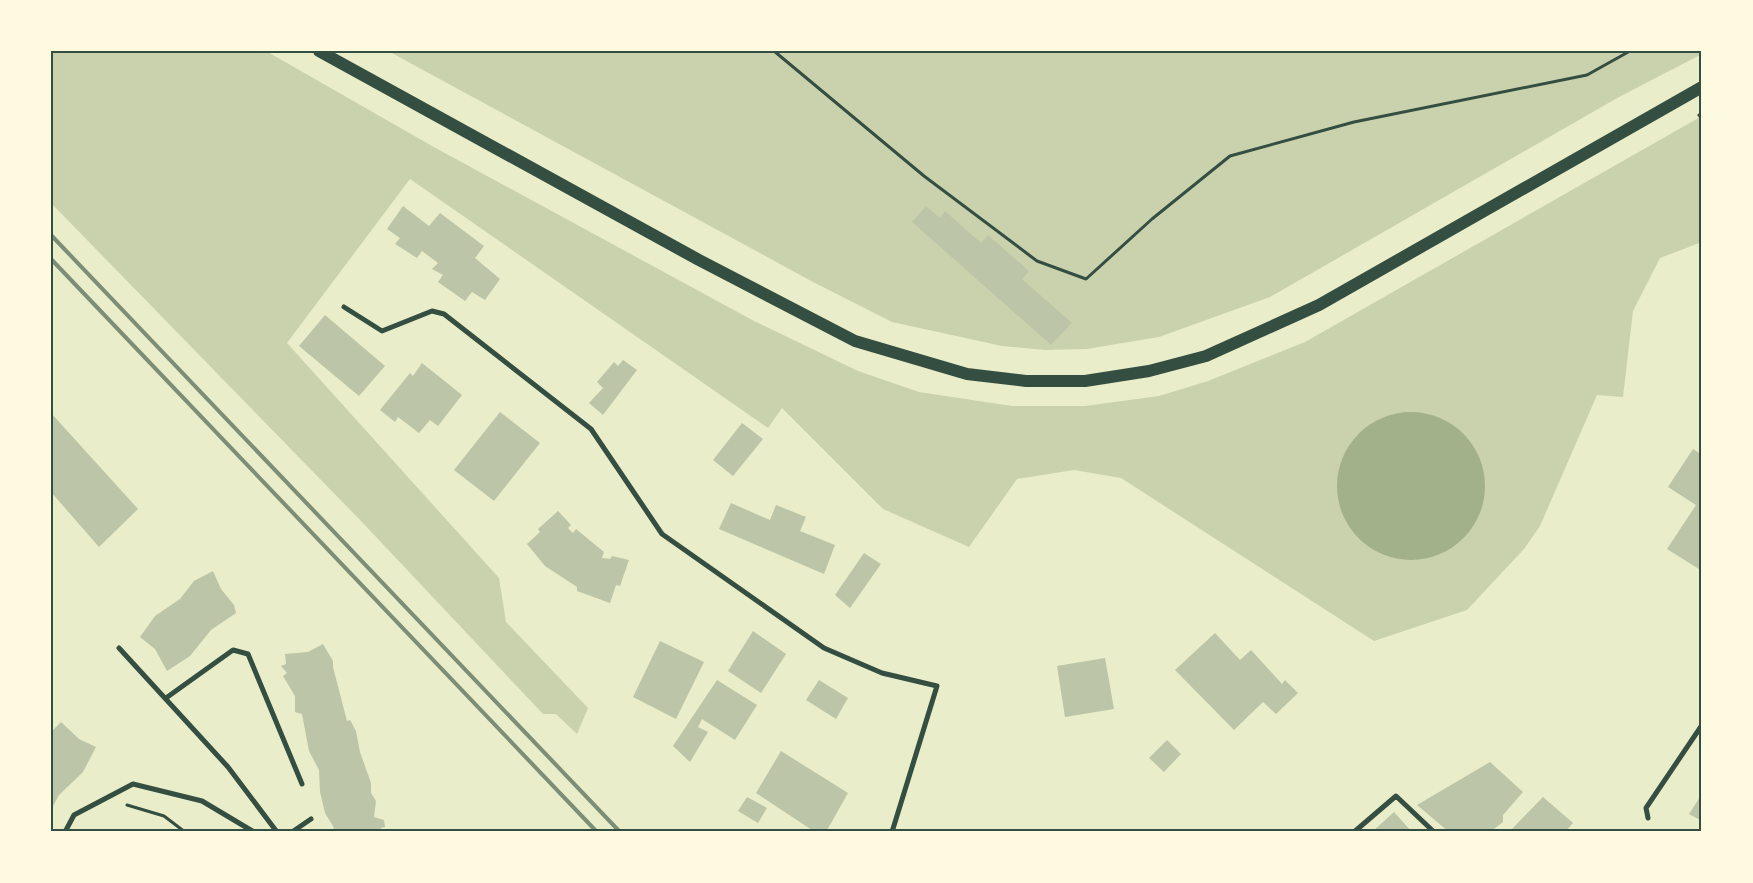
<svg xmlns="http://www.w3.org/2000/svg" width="1753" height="883" font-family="Poppins,sans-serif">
	<rect width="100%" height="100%" fill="#e9edc9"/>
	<path fill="#cad2ad" d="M51 51H266L432 146 754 321 858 371 919 392 1012 406H1085L1159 396 1208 381 1305 342 1702 116V242L1660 258 1633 311 1623 397 1597 395 1540 526 1524 549 1467 610 1374 641 1121 478 1074 470 1017 479 969 547 883 509 782 408 768 428 410 179 287 343 499 578 506 622 588 708 577 734 556 714H543L361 521 51 203Z
		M388 51H1702V54L1619 97 1270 297 1159 337 1087 349 1045 350 1002 346 892 322 813 282Z"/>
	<path fill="#a3b18a" d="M1337 486a74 74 0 1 1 148 0a74 74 0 1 1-148 0Z"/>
	<path fill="#bcc5a7" d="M403 206 429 226 440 213 484 246 475 258 500 279 485 300 472 292 465 301 438 282 443 275 432 269 438 263 422 251 417 258 395 244 400 238 387 229Z
		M926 206 940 218 945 211 981 243 988 235 1029 271 1022 279 1072 323 1051 345 912 222Z
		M325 315 385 366 359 396 299 346Z
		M623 360 637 370 603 415 589 403 603 388 597 382 614 362 618 366Z
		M422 363 462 395 438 426 430 420 419 433 398 417 395 422 380 410 410 373 413 376Z
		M500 412 540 443 494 501 454 470Z
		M51 413 138 509 99 547 51 492Z
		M742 423 763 439 733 476 713 460Z
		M1693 449 1702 455V571L1667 549 1696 505 1668 487Z
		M731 503 770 520 776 505 806 517 800 531 835 545 824 574 719 529Z
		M558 511 571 525 568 528 573 533 576 529 604 552 602 558 610 559 612 556 629 560 620 586 616 585 610 603 577 591V587L545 566 527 544 540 532 538 529Z
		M864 553 881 564 850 608 835 595Z
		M213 571 221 589 234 605 236 613 211 630 190 656 167 671 155 649 140 637 155 616 180 599 194 581Z
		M753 631 786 654 761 693 728 671Z
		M1215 633 1240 660 1251 650 1282 684 1285 680 1298 693 1276 714 1263 702 1234 730 1175 670Z
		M660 641 704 662 676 719 633 697Z
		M323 644 333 661V667L347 721 350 720 356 731 360 752 371 783V793L376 801 374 817 384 820 385 827 381 828V832H330L334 828 325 813 320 792 319 770 309 751 302 714 295 712V696L283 676 287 673 281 666 286 664 285 654 308 652Z
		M1105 658 1114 709 1065 717 1057 666Z
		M717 680 757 705 735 740 702 719 698 727 708 732 690 762 673 746Z
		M819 680 848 698 836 719 806 700Z
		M61 722 79 739 96 747 83 772 59 795 51 810V732Z
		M1167 740 1181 754 1164 772 1149 758Z
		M781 751 848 793 826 832H815L756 793Z
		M1490 762 1523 792 1503 815V822L1490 832H1449L1417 805Z
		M1702 794V821L1689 814Z
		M747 797 767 808 758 823 738 811Z
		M1543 797 1573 823 1565 832H1509Z
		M1394 812 1412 832H1372Z"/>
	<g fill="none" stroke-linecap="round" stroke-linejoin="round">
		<path stroke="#344e41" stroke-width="3" d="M774 51 924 176 1037 261 1086 279 1152 219 1230 156 1354 122 1587 75 1630 51
			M1699 115 1702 119
			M127 805 164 816 185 832"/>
		<path stroke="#344e41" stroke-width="5" d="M344 307 382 331 432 311 444 314 591 429 662 534 824 648 882 673 937 686 892 832
			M119 648 228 767 277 832
			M166 698 233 650 248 654 302 784
			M1648 818 1646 808 1702 725
			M65 832 74 815 133 784 202 801 254 832
			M292 832 311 819
			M1354 832 1396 796 1434 832"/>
		<path stroke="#344e41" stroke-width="12" d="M319 51 699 260 855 341 967 374 1026 381H1085L1149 371 1206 356 1319 305 1702 87"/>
		<path stroke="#7c8e77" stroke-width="4" d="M51 235 620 832
			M51 259 597 832"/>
	</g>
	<rect width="1753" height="883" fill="none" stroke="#fefae0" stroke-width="105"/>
	<rect x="52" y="52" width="1648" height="778" fill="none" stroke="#344e41" stroke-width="2"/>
</svg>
